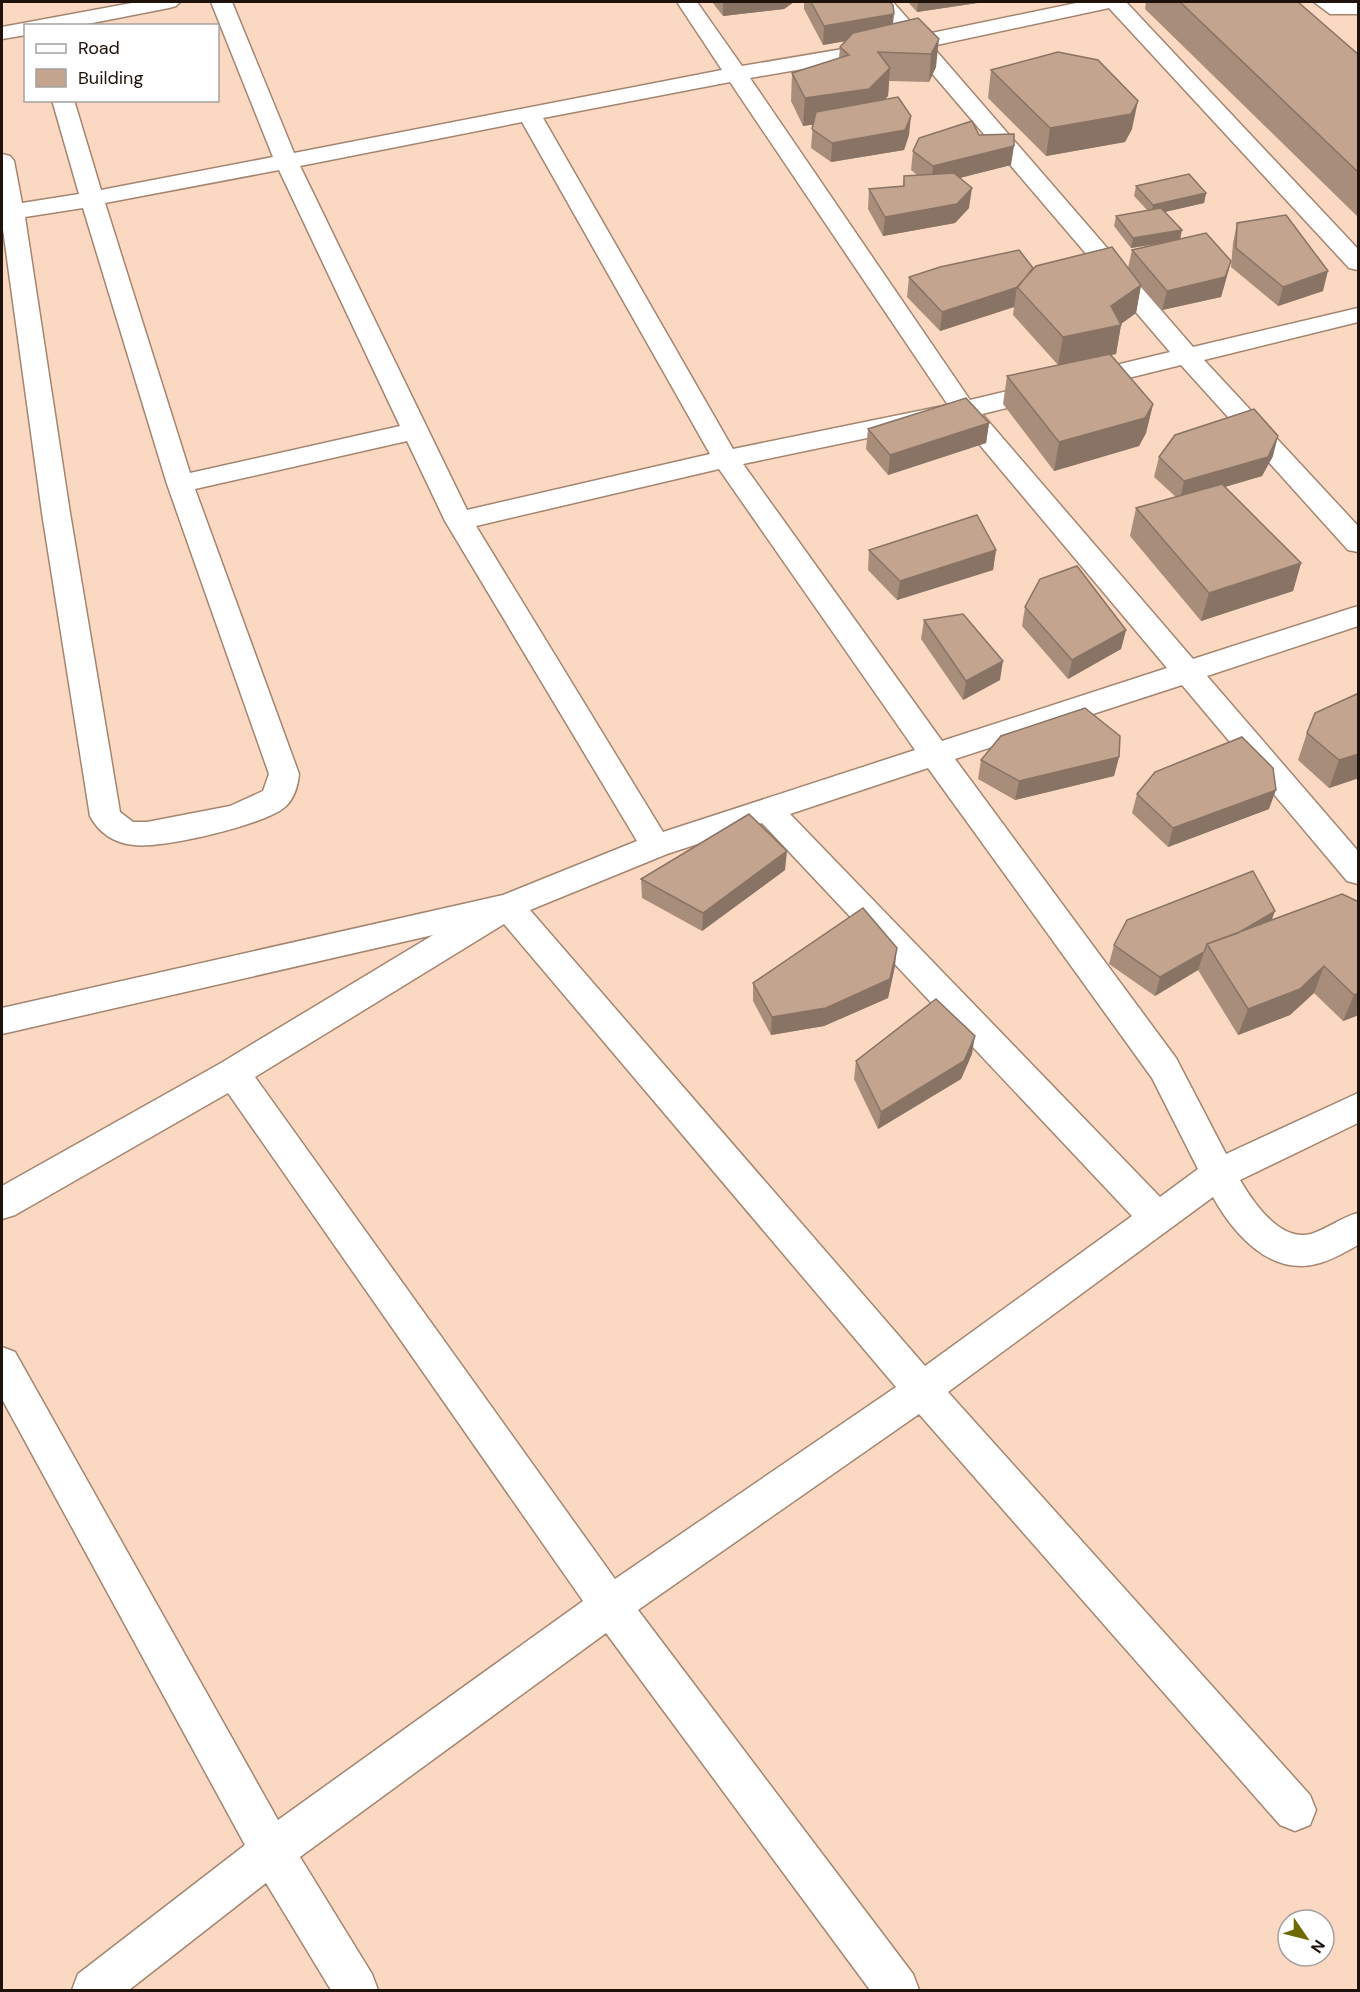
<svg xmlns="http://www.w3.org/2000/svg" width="1360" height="1992" font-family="'DM Sans',sans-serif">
	<rect width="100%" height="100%" fill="#fbd8c1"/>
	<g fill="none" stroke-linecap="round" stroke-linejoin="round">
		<defs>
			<path id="minor" d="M137 2H180L176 6 169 8 77 26H26V35L2 39V27Z
				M211 2H232L294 153 722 70 677 2H697L742 66 902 39 872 2H893L922 35 1081 2H1126L1358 249V270L1349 268 1109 8 932 46 1193 347 1358 308V322L1204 360 1358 526V552L1348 550 1181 365 982 414 1193 659 1358 606V626L1207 676 1358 851V884L1347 881 1182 685 955 759 1176 1058 1226 1154 1358 1093V1123L1240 1180C1253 1202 1280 1242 1311 1234 1327 1229 1342 1217 1358 1213V1245C1345 1252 1331 1261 1316 1264 1270 1276 1233 1233 1213 1197L948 1392 1310 1795 1316 1810 1310 1825 1295 1831 1280 1825 919 1414 638 1610 913 1974 919 1990H870L606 1633 300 1857 372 1974 378 1990H331L266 1883 129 1990H72L78 1974 245 1845 2 1399V1347L15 1352 278 1820 583 1601 228 1093 15 1215 2 1219V1186L221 1063 433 935 2 1034V1008L503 895 637 841 445 521 407 441 195 489 299 774C298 785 294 799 285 807 264 825 161 849 134 845 114 843 99 833 90 816L42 513 2 222V154L10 156 14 161 22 203 79 194 52 100H74L101 190 273 157ZM912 50 1170 352 970 400 750 78ZM730 82 948 405 733 449 543 118ZM522 122 710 454 467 510 300 166ZM279 170 400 426 190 473 105 203ZM83 208 167 484 269 774 263 791 230 806 147 822H133L120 812 70 513 25 217ZM958 419 1167 668 942 741 743 464ZM719 469 915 750 663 832 476 526ZM928 768 1152 1078 1198 1169 1160 1197 790 814ZM762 823 1132 1216 925 1366 530 910 667 854ZM504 924 896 1387 615 1579 255 1077Z
				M1314 2H1358V14H1330Z"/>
		</defs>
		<use href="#minor" stroke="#a48570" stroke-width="3"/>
		<use href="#minor" fill="#fff" fill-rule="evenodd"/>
	</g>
	<path fill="#a88d7b" d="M712 2H794L784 9 723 16Z
		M804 2H890L893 24 918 18 936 67 929 82 889 81 888 96 884 100 909 135 904 150 831 162 811 148 813 124 803 126 791 101 792 73 839 58 840 47 845 41 823 45 804 9Z
		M908 2H984L917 12Z
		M1146 2H1298L1359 55V218L1145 9Z
		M991 70 1132 129 1125 142 1046 156 988 98Z
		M979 135 1011 165 960 178 969 208 955 223 883 236 868 209 869 189 903 186 904 176 917 175 911 170 913 151Z
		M1136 186 1206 193 1204 203 1165 212 1180 239 1231 261 1226 280 1221 297 1162 310 1141 285 1136 313 1121 324V325L1116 354 1110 355 1153 404 1146 433 1139 446 1054 471 1003 404 1007 376 1058 365 1013 315 1014 307 940 331 907 297 909 277 1033 270 1128 268 1132 250 1162 243 1131 248 1114 226 1116 216 1147 210 1134 196Z
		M1237 223 1323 291 1278 306 1231 267 1233 243Z
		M989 423 986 443 888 475 866 449 868 429Z
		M1273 456 1262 476 1225 487 1301 563 1293 591 1201 621 1130 536 1136 508 1176 497 1154 477 1159 457Z
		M869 550H996L993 570 897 600 868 570Z
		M1025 607 1126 630 1121 649 1068 679 1022 626Z
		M924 620 1000 680 963 700 921 639Z
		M1359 693V778L1329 788 1298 760 1307 733Z
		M1119 757 1114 776 1015 800 978 779 981 760Z
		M1137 794 1269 809 1168 847 1132 813Z
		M785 870 702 931 642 898 641 879Z
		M1359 902V1015L1343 1021 1314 993 1290 1015 1238 1035 1198 970 1155 996 1109 964 1114 945 1272 920Z
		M895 966 888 998 824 1026 771 1035 753 1001V983Z
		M972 1054 961 1079 878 1129 854 1079 856 1061Z"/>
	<path fill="#887364" d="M723 2H794L784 9 723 16Z
		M918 2H984L917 12Z
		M894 14 892 33 823 45 824 26Z
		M939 39 936 67 929 82 931 54Z
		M890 68 888 96 867 117 803 126 805 98Z
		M1138 101 1132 129 1125 142 1046 156 1050 128Z
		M911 116 909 135 904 150 831 162 832 143Z
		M1014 146 1011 165 931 185 933 166Z
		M972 188 969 208 955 223 883 236 885 217Z
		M1206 193 1204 203 1151 215 1153 205Z
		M1182 230 1180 240 1131 248 1133 238Z
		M1231 261 1221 297 1162 310 1167 291Z
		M1328 271 1323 291 1278 306 1283 287Z
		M1141 285 1136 313 1118 326 1121 325 1116 354 1058 365 1063 337 1111 306Z
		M1017 287 1014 307 940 331 942 312Z
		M1153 404 1146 433 1139 446 1054 471 1059 442Z
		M989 423 986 443 888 475 890 455Z
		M1278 436 1273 456 1262 476 1180 500 1184 481Z
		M996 550 993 570 897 600 900 581Z
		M1301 563 1293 591 1201 621 1209 593Z
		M1126 630 1121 649 1068 679 1072 660Z
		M1003 661 1000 680 963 700 966 681Z
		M1359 754V778L1329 788 1339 760Z
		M1119 757 1114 776 1015 800 1019 781Z
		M1276 790 1269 809 1168 847 1173 828Z
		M787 851 785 870 702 931 703 913Z
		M1275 911 1268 930 1210 949Z
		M897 948 895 966 888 998 824 1026 771 1035 772 1017Z
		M1204 952 1198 970 1155 996 1160 977Z
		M1324 966 1314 993 1290 1015 1238 1035 1248 1009Z
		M1359 993V1015L1343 1021 1354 995Z
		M975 1036 972 1054 961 1079 878 1129 881 1112Z"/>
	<path fill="#c3a48f" stroke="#887364" stroke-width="1.5" d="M811 2H890L893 5 894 14 824 26Z
		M1180 2H1298L1359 55V173Z
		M918 18 939 39 931 54 878 52 890 68 869 89 805 98 792 73 849 55 840 47 853 33Z
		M1058 52 1098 60 1138 101 1131 114 1050 128 991 70Z
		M898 97 911 116 905 130 832 143 812 129 816 112Z
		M972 121 979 135 1014 134V146L933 166 913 151 919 138Z
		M954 173 972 188 957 204 885 217 869 189 904 186V176Z
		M1189 174 1206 193 1153 205 1136 186Z
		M1161 208 1182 230 1133 238 1116 216Z
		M1286 215 1328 271 1283 287 1236 248 1237 223Z
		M1206 233 1231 261 1225 277 1167 291 1132 250Z
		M1112 247 1141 285 1111 306 1121 325 1063 337 1017 287 1036 266Z
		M1019 250 1033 268 1018 287 942 312 909 277 940 267Z
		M1110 354 1153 404 1145 418 1059 442 1007 376Z
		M966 398 989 423 890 455 868 429Z
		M1254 409 1278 436 1268 457 1184 481 1159 457 1175 435Z
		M1222 484 1301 563 1209 593 1136 508Z
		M977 515 996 550 900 581 869 550Z
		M1077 566 1126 630 1072 660 1025 607 1040 579Z
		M963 614 1003 661 966 681 924 620Z
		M1359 693V754L1339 760 1307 733 1315 713Z
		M1085 708 1120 736 1119 757 1019 781 981 760 1001 736Z
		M1242 737 1273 768 1276 790 1173 828 1137 794 1155 772Z
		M749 814 787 851 703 913 641 879Z
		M1253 871 1275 911 1238 933 1207 944 1204 952 1160 977 1114 945 1127 920Z
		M1342 894 1359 902V993L1354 995 1324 966 1300 989 1248 1009 1207 944Z
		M863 908 897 948 890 979 826 1008 772 1017 753 983Z
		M936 999 975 1036 964 1061 881 1112 856 1061Z"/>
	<rect width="1360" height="1992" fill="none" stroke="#1e120a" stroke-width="6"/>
	<rect x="24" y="24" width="195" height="78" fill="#ffffff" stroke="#a5a09d" stroke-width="1.5"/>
	<rect x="36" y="44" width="30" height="9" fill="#ffffff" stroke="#a5a09d" stroke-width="1.5"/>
	<text x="78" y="54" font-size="18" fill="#1e120a">Road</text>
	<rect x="36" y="69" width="30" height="18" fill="#c3a48f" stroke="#a5a09d" stroke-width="1.5"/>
	<text x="78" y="84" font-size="18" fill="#1e120a">Building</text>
	<g transform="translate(1306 1938) rotate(125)"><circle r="28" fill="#ffffff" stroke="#a5a09d" stroke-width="1.5"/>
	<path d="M0-4.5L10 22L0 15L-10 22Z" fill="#6e6800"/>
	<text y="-9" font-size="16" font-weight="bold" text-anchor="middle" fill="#1e120a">N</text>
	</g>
</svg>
